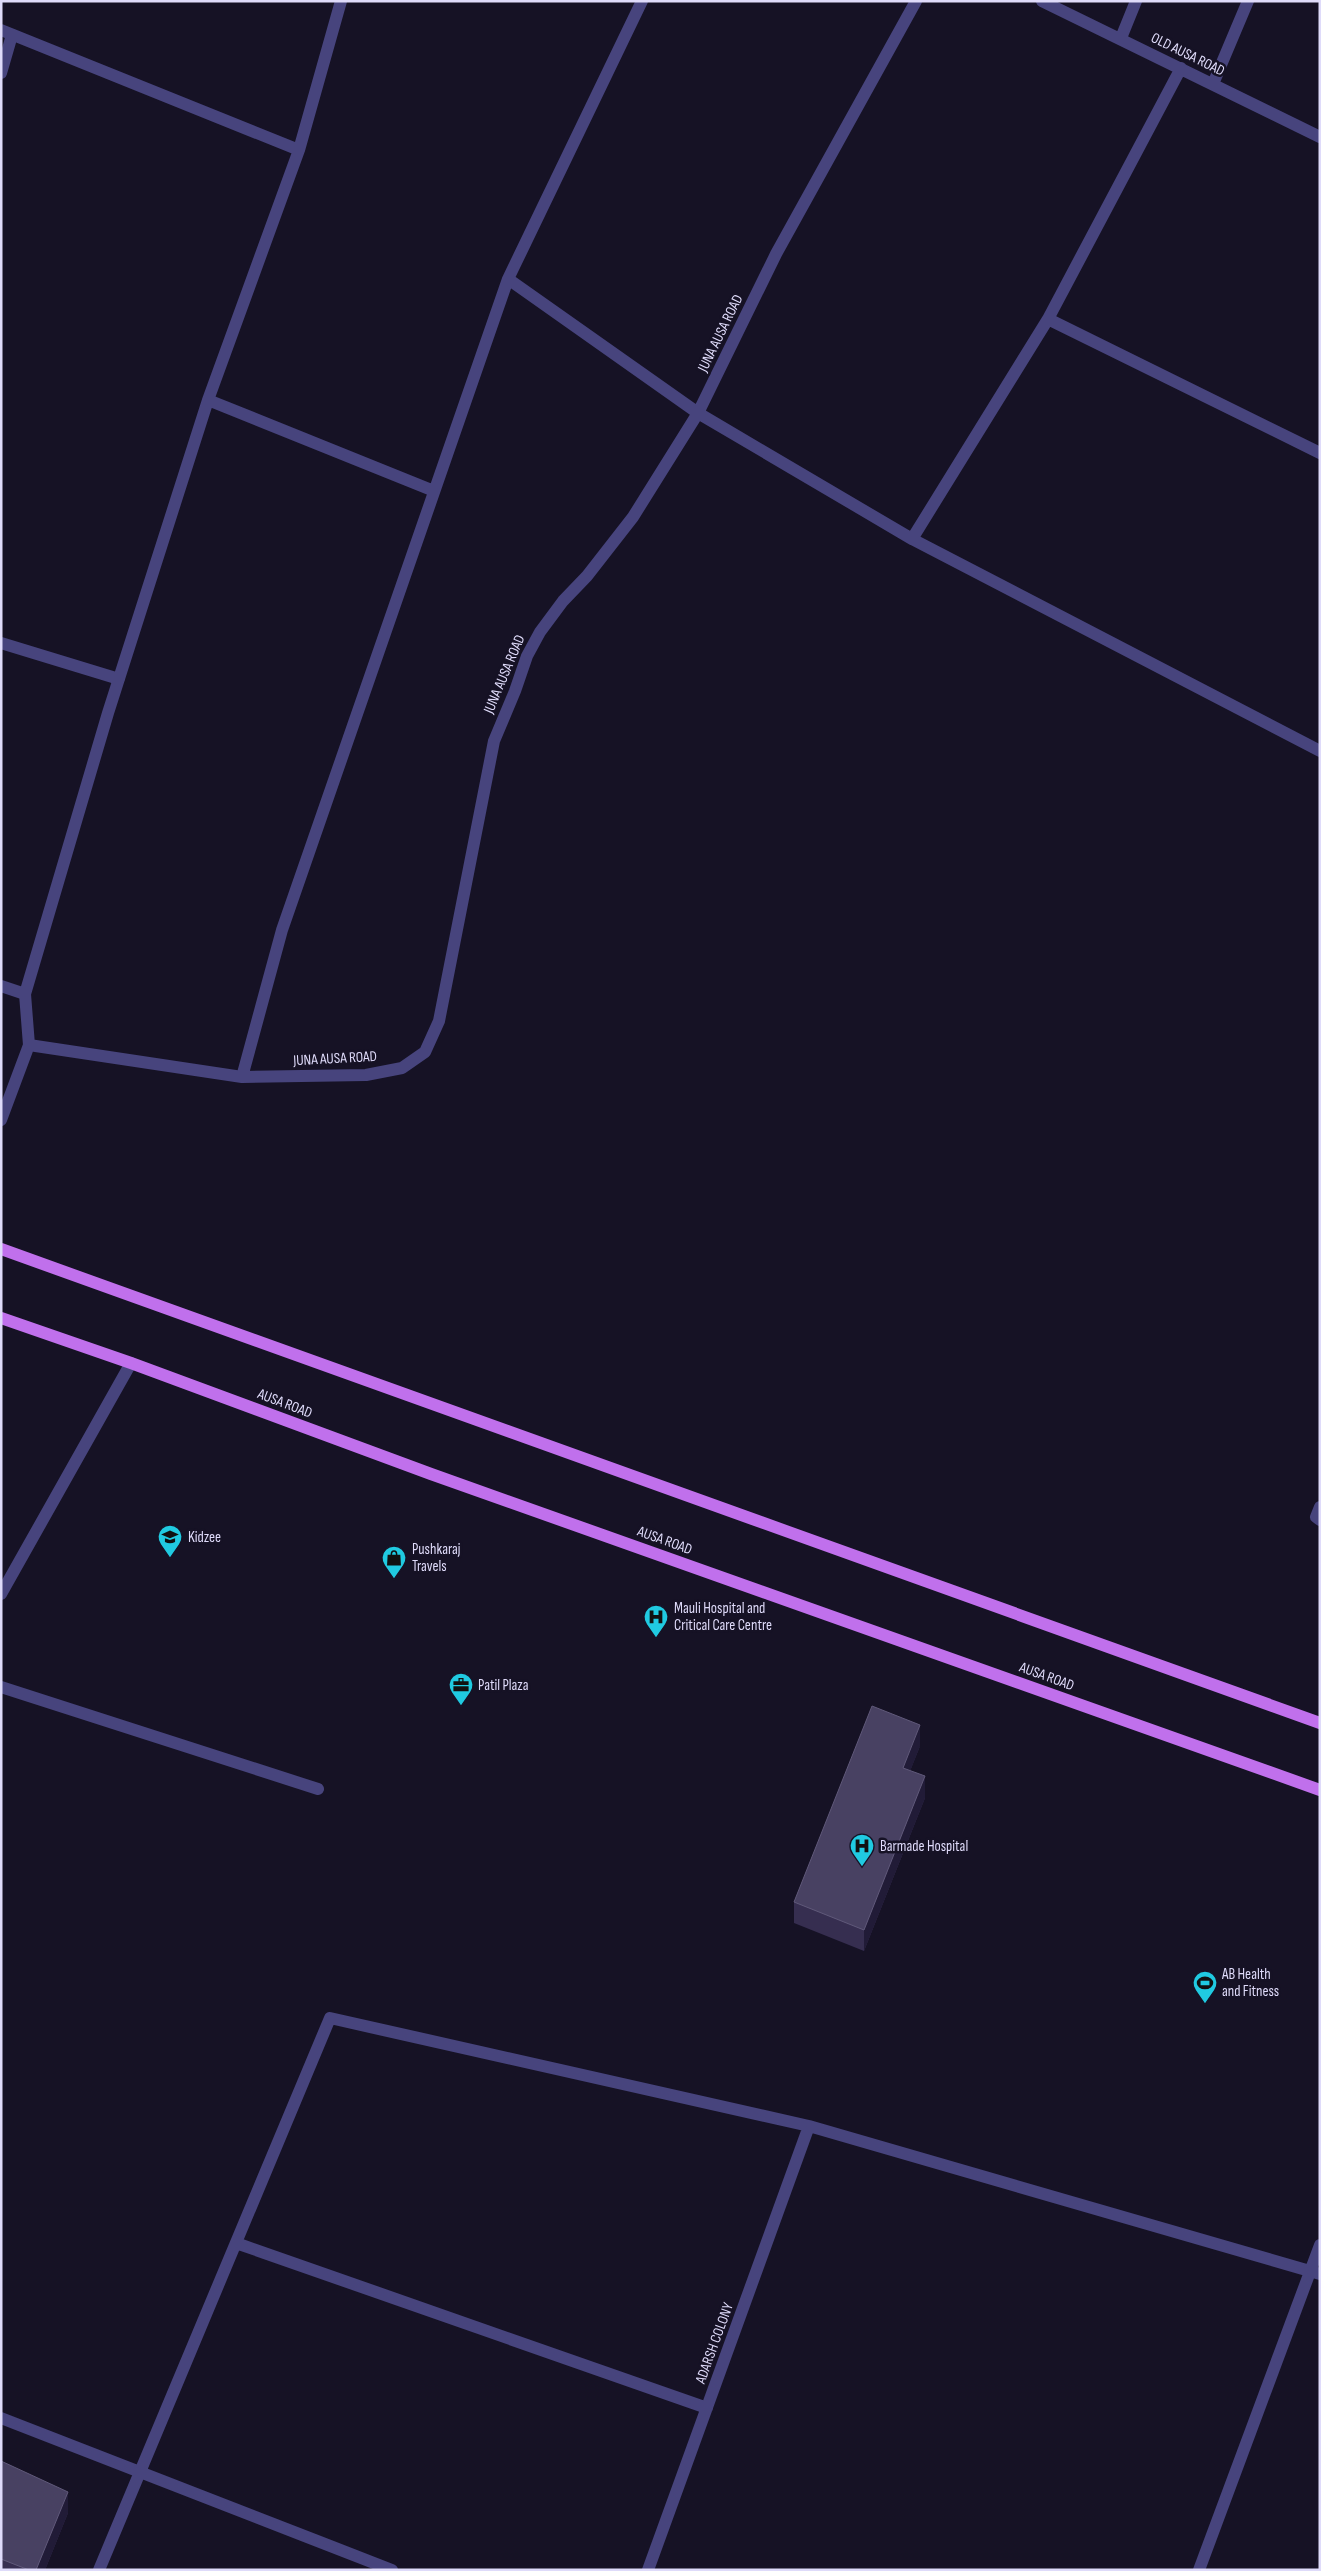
<svg xmlns="http://www.w3.org/2000/svg" width="1321" height="2571" font-family="'Sofia Sans Condensed',sans-serif">
	<rect width="100%" height="100%" fill="#161225"/>
	<g fill="none" stroke-linecap="round" stroke-linejoin="round">
		<path stroke="#47447d" stroke-width="12" d="M1042 1 1320 137
			M1 30 299 150
			M1121 38 1136 1
			M1 73 12 35
			M1213 84 1248 1
			M508 279 698 413 912 539
			M1048 319 1181 68
			M208 400 434 491
			M1320 453 1048 319 912 539 1320 751
			M1 643 119 679
			M1 986 25 994
			M29 1045 242 1077 366 1075 402 1068 425 1052 439 1021 494 741 515 691 527 656 540 632 563 601 587 576 633 517 698 413 776 254 916 1
			M242 1077 282 930 508 279 642 1
			M1 1120 29 1045 25 994 108 713 208 400 299 150 341 1
			M1320 1507 1316 1517 1320 1520
			M1 1594 131 1363
			M1 1687 318 1789
			M236 2243 707 2408
			M1 2418 392 2570
			M99 2570 330 2018 809 2126 1320 2274
			M648 2570 809 2126
			M1199 2570 1320 2245"/>
		<path stroke="#c070ec" stroke-width="12" d="M1 1249 1320 1723
			M1 1318 131 1363 431 1474 1320 1790"/>
	</g>
	<path fill="#362e50" d="M920 1746 910 1771 925 1798 864 1951 794 1923V1902Z
		M1 2461 68 2513 45 2570H1Z"/>
	<path fill="#211b37" d="M920 1725V1746L903 1789V1768Z
		M925 1776V1798L864 1951V1930Z
		M68 2492V2513L45 2570H36Z"/>
	<path fill="#484162" stroke="#60597a" d="M872 1706 920 1725 903 1768 925 1776 864 1930 794 1902Z
		M1 2461 68 2492 36 2570H29L1 2559Z"/>
	<defs>
		<symbol id="school-pin" viewBox="-11 -11 22 30"><path d="M0 17L-7.5 6A9.5 9.5 0 1 1 7.5 6Z" fill="#20cae1" stroke="#161225"/><path d="M0-5L7-2L0 1L-7-2ZM-4 1L0 2.5L4 1V4Q0 6-4 4Z" fill="#111"/></symbol>
		<symbol id="shop-pin" viewBox="-11 -11 22 30"><path d="M0 17L-7.5 6A9.5 9.5 0 1 1 7.5 6Z" fill="#20cae1" stroke="#161225"/><path d="M-5-2.5h2.3a2.7 3.5 0 0 1 5.4 0H5L5.5 6h-11ZM-1.5-2.5h3a1.5 2.3 0 0 0-3 0Z" fill="#111"/></symbol>
		<symbol id="hospital-pin" viewBox="-11 -11 22 30"><path d="M0 17L-7.5 6A9.5 9.5 0 1 1 7.5 6Z" fill="#20cae1" stroke="#161225"/><path d="M-5-5h3v3.5h4V-5h3V5h-3V1.5h-4V5h-3Z" fill="#111"/></symbol>
		<symbol id="office-pin" viewBox="-11 -11 22 30"><path d="M0 17L-7.5 6A9.5 9.5 0 1 1 7.5 6Z" fill="#20cae1" stroke="#161225"/><path d="M-6-3h4V-5.5h4V-3h4V5H-6ZM-1-4.5V-3h2v-1.5ZM-6 0V1H6V0Z" fill="#111"/></symbol>
		<symbol id="stadium-pin" viewBox="-11 -11 22 30"><path d="M0 17L-7.5 6A9.5 9.5 0 1 1 7.5 6Z" fill="#20cae1" stroke="#161225"/><path d="M0-5a6.5 5 0 1 0 0 10a6.5 5 0 1 0 0-10ZM-3.5-1.8h7v3.6h-7Z" fill="#111"/></symbol>
	</defs>
	<g fill-rule="evenodd">
		<use href="#school-pin" x="156" y="1523" width="28" height="38"/>
		<use href="#shop-pin" x="380" y="1544" width="28" height="38"/>
		<use href="#hospital-pin" x="642" y="1603" width="28" height="38"/>
		<use href="#office-pin" x="447" y="1671" width="28" height="38"/>
		<use href="#hospital-pin" x="848" y="1832" width="28" height="38"/>
		<use href="#stadium-pin" x="1191" y="1969" width="28" height="38"/>
	</g>
	<g text-anchor="middle" stroke-width="5" stroke-linejoin="round" paint-order="stroke">
		<g font-size="15" fill="#dfdbfa" stroke="#161225">
			<text transform="translate(1188 54) rotate(26)" y="5">OLD AUSA ROAD</text>
			<text transform="translate(720 333) rotate(-64)" y="5">JUNA AUSA ROAD</text>
			<text transform="translate(504 674) rotate(-67)" y="5">JUNA AUSA ROAD</text>
			<text transform="translate(335 1058) rotate(-3)" y="5">JUNA AUSA ROAD</text>
			<text transform="translate(285 1403) rotate(21)" y="5">AUSA ROAD</text>
			<text transform="translate(665 1540) rotate(20)" y="5">AUSA ROAD</text>
			<text transform="translate(1047 1676) rotate(20)" y="5">AUSA ROAD</text>
			<text transform="translate(714 2343) rotate(-70)" y="5">ADARSH COLONY</text>
		</g>
		<g font-size="15" fill="#dfdbfa" stroke="#161225" text-anchor="start">
			<text x="188" y="1542">Kidzee</text>
			<text x="412" y="1554">Pushkaraj<tspan x="412" dy="17">Travels</tspan></text>
			<text x="674" y="1613">Mauli Hospital and<tspan x="674" dy="17">Critical Care Centre</tspan></text>
			<text x="478" y="1690">Patil Plaza</text>
			<text x="880" y="1851">Barmade Hospital</text>
			<text x="1222" y="1979">AB Health<tspan x="1222" dy="17">and Fitness</tspan></text>
		</g>
	</g>
	<rect width="1321" height="2571" fill="none" stroke="#dfdbfa" stroke-width="5"/>
</svg>
